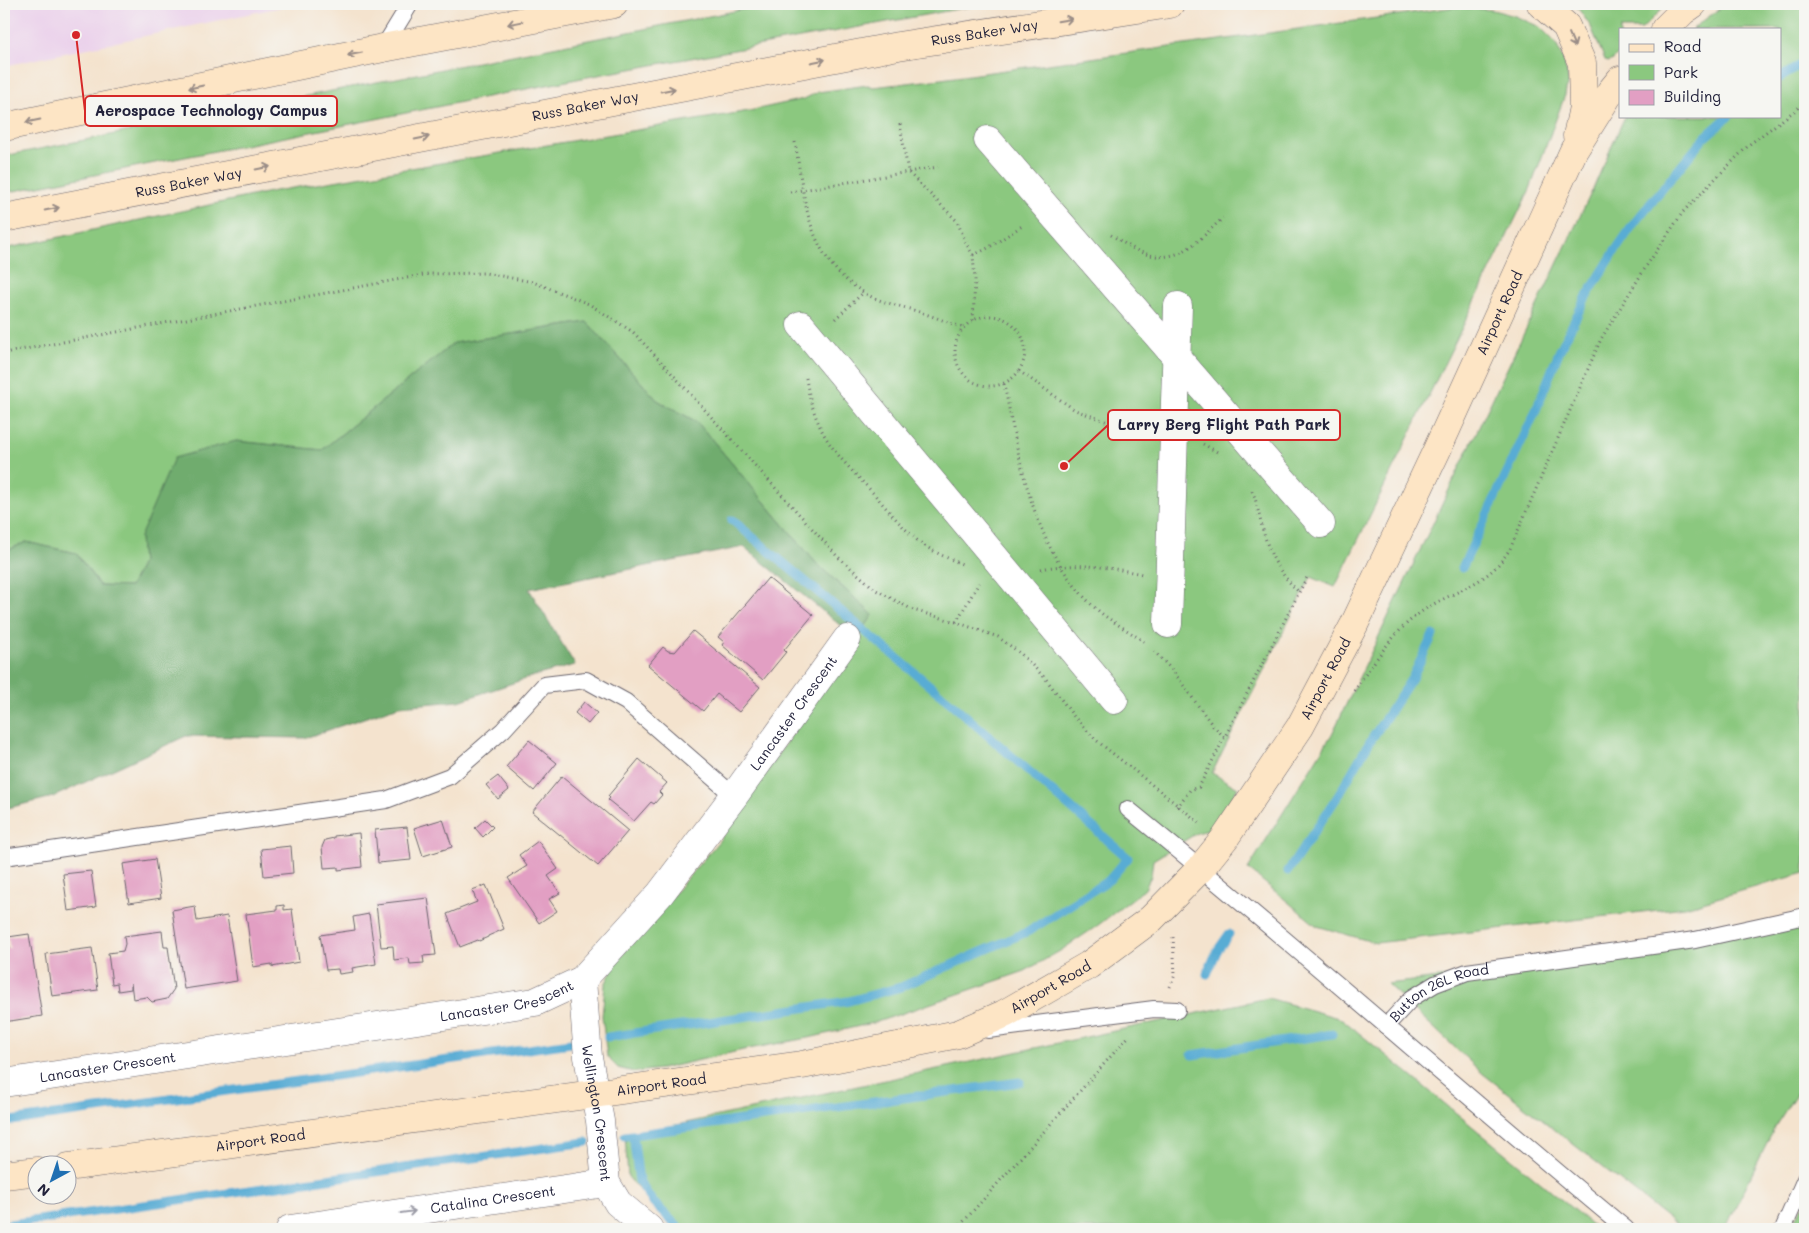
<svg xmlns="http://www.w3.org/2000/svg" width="1809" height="1233" font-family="Mali,sans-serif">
	<rect width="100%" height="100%" fill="#f6f6f2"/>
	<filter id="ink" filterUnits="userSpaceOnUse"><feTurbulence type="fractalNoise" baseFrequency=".02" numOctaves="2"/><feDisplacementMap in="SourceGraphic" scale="10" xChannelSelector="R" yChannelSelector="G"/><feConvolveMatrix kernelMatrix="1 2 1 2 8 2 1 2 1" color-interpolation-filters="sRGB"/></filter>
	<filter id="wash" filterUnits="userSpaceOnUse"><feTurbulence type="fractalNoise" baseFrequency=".0096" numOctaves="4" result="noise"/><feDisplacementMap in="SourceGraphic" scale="20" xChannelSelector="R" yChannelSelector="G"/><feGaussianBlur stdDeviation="1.12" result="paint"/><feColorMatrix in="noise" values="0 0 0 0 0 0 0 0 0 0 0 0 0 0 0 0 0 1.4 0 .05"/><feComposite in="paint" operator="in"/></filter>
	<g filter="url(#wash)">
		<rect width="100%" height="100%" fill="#f4e3ce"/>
		<path fill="#ebd1eb" d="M4 4H295L4 66Z"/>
		<path fill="#8bc87f" stroke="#56755d" d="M770 4H985L582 78 4 193V156Z
			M1575 4H1667L1642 29H1620V52L1613 60 1608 62 1605 60 1591 27Z
			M1726 4H1805V873L1685 907 1376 943 1317 926 1248 869 1332 734 1593 189 1625 116H1780V29H1692Z
			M1455 7 1493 10 1515 16 1540 27 1555 42 1564 61 1568 79 1565 95 1530 189 1335 587 1311 577 1212 773 1238 788 1214 824 1208 830 1197 833 1153 860 1151 876 1145 889 1097 926 1060 951 1025 971 877 1022 813 1037 743 1050 661 1069 634 1072 618 1068 607 1057 602 1016 605 985 615 963 719 841 873 615 816 563 697 422 657 400 587 322 454 343 322 450 236 441 140 537 142 563 130 587 100 586 76 553 26 542 4 552V249L275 191 749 111 804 99 818 92 868 85 873 87 941 79Z
			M1805 921V1080L1776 1125 1725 1229H1682L1482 1073 1387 984 1620 957Z
			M1268 998 1342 1019 1597 1229H675L628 1177 625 1136Z
			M1805 1203V1229H1793L1798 1214Z"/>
		<path fill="#70ac6e" stroke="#496754" d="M587 322 657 400 697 422 816 563 873 615 857 639 744 547 529 589 575 665 534 676 459 701 399 706 305 738 186 736 53 797 4 809V552L26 542 76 553 100 586 130 587 142 563 140 537 174 458 236 441 322 450 454 343Z"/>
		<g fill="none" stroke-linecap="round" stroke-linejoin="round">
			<path stroke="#59acd4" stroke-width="9" d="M1780 78 1805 62
				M1462 568 1534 415 1559 352 1584 301 1615 251 1635 222 1705 137 1729 116
				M1288 871 1338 796 1369 743 1412 678 1433 635
				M1207 974 1217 951 1229 934
				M608 1037 849 1001 901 987 1029 931 1109 880 1128 858 952 704 732 520
				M1192 1055 1332 1034
				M4 1122 571 1043
				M633 1135 639 1181 652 1201 680 1229
				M625 1136 1020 1082
				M4 1225 586 1142"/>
		</g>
		<g id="blocks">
			<path fill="#e29fc3" d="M768 578 813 615 784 650 786 652 763 680 722 645 724 642 718 637Z
				M693 631 760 687 739 712 717 694 703 711 648 665 663 647 668 651 675 652Z
				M584 702 597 713 588 724 575 713Z
				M529 740 557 763 534 791 506 767Z
				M639 759 667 783 659 792 662 795 654 804 651 802 634 821 608 800 610 798 608 796Z
				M498 776 509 790 498 799 486 785Z
				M562 776 628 831 598 866 532 812Z
				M443 819 452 847 423 856 414 828Z
				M485 819 493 827 483 837 475 828Z
				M407 827 411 860 378 863 375 830Z
				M359 833 362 867 338 870V867L324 868 322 847 325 840 334 838V836Z
				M538 841 558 869 548 876 560 893 549 899 557 911 539 923 508 878 527 866 519 855Z
				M291 846 293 873 264 876 261 849Z
				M155 859 161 898 129 903 123 864Z
				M91 871 96 907 68 911 63 874Z
				M486 885 504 929 488 936V937L479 941 478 940 460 947 447 914 477 902 472 890Z
				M428 898 436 955 423 956 424 963 410 964 409 958 394 960 393 946 381 947 376 904Z
				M284 905V910L292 909 299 962 272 967V964L253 967 246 914 277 910V906Z
				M195 906 197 921 227 916 237 981 184 989 172 910Z
				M369 914 376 964 352 968 353 972 339 974 338 969 326 970 320 935 355 930 353 917Z
				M162 931 164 947H168L174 989 167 999 152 1002 147 997 133 999 131 983V989L118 991 117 983 112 984 108 953 123 951 125 944 124 936Z
				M29 934 42 1016 4 1022V949L10 948 8 937Z
				M92 948 98 990 52 996 46 954Z"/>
		</g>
	</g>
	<g filter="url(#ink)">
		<use href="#blocks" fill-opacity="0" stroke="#6c666e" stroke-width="1"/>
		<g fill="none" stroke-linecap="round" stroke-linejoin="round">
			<defs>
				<g id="lane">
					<path d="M383 48 410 4"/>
					<path d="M1128 809C1297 946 1459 1091 1626 1229"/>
					<path d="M4 857 386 800 450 776 503 730 544 685 586 680 626 702 734 796"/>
					<path id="s1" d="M1386 1026 1412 998 1435 984 1467 972 1695 940 1805 916"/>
					<path d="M988 1030 1154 1009 1177 1010"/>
					<path d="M1783 1229 1805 1179"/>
				</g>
				<g id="street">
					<path d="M988 140 1321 524"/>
					<path d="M801 325 1114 700"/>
					<path d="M1168 624 1178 306"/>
					<path id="s2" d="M582 980 588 1057 600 1121 606 1183 618 1203 649 1229"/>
					<path id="s3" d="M4 1083 535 1002 582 980 660 894 734 796 847 639"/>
					<path id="s4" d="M290 1229 606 1183"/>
				</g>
				<g id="secondary">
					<path d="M1541 4 1566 26 1582 63 1583 107 1577 136"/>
					<path d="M1665 29 1683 11 1693 4"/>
					<path d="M4 127 383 48 614 4"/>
					<path id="s5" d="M4 218 898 46 1170 4"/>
					<path id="s6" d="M68 1167 802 1065 958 1034 1004 1014 1089 965 1151 919 1200 869 1225 838 1300 727 1354 625 1436 452 1574 150 1611 91 1620 80"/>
					<path d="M4 1175 38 1171"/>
				</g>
			</defs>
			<use href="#lane" stroke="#6c666e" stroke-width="18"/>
			<use href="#street" stroke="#6c666e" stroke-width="29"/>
			<use href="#secondary" stroke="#6c666e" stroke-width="29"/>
			<path stroke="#6c666e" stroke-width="3" stroke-dasharray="1 4" stroke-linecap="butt" d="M900 124 908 172 957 221 967 245 973 255 975 280 973 321
				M795 142C805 200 806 257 863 292 878 302 897 305 913 310 930 315 947 322 964 328
				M790 192 938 167
				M1111 235C1120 240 1129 247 1138 251 1178 268 1196 242 1223 218
				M973 255C992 248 1006 235 1024 225
				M955 351a35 35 0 1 1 70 0a35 35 0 1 1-70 0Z
				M835 319 863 293
				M4 353 428 274 485 273 533 282 589 304 633 332 666 367 837 556 876 590 913 610 956 622 998 637 1020 653 1046 679 1075 718 1096 740 1201 824
				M1019 371 1075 410 1108 422 1146 430
				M806 378C808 393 812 408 818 422 829 450 854 472 874 494 888 510 902 527 918 541 931 551 947 558 962 564
				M1004 384C1020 461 1032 546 1091 604 1108 621 1126 628 1144 642
				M1203 444 1219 453
				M1252 491 1255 498C1265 538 1268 563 1299 592
				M1041 569C1076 562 1107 567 1142 574
				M956 622 979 583
				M1154 651 1173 671 1213 726 1225 737
				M1354 691C1373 664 1391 635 1417 615 1441 596 1474 589 1496 567 1501 562 1506 555 1510 549L1601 339 1647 265 1683 212 1718 176 1750 144 1805 103
				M1177 807 1190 790 1199 787 1307 577
				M1170 987 1175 975 1173 937
				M957 1229 1129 1036"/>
			<use href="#lane" stroke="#fff" stroke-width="16"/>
			<use href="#street" stroke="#fff" stroke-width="28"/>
			<use href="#secondary" stroke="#fde5c5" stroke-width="28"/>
		</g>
		<defs><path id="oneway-shaft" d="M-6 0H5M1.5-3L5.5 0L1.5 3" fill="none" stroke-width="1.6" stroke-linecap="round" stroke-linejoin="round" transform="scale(1.25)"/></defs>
		<g stroke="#9a8d87">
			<use href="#oneway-shaft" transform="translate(1065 20) rotate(-9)"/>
			<use href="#oneway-shaft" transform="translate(515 23) rotate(169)"/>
			<use href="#oneway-shaft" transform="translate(1572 40) rotate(67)"/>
			<use href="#oneway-shaft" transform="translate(355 54) rotate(168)"/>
			<use href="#oneway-shaft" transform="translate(818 61) rotate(-11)"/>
			<use href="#oneway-shaft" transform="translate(196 87) rotate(168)"/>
			<use href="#oneway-shaft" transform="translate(668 90) rotate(-11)"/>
			<use href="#oneway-shaft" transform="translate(33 121) rotate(168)"/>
			<use href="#oneway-shaft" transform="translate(422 138) rotate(-11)"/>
			<use href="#oneway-shaft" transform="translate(263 168) rotate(-11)"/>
			<use href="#oneway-shaft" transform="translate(52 209) rotate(-11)"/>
		</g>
		<use stroke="#9c9ca7" href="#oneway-shaft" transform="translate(408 1212) rotate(-8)"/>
	</g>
	<g text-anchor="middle" stroke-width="4" stroke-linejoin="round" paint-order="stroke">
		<g font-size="14" fill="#22223b" stroke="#f6f6f2">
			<text dy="5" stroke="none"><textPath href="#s5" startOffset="998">Russ Baker Way</textPath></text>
			<text dy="5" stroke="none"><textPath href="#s5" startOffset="592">Russ Baker Way</textPath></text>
			<text dy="5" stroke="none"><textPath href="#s5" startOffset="188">Russ Baker Way</textPath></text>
			<text dy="5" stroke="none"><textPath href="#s6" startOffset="1829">Airport Road</textPath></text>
			<text dy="5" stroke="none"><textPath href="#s6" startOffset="1424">Airport Road</textPath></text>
			<text dy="5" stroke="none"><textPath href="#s3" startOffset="930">Lancaster Crescent</textPath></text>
			<text dy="5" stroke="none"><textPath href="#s6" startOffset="1004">Airport Road</textPath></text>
			<text dy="5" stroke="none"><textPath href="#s1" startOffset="65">Button 26L Road</textPath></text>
			<text dy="5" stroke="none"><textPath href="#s3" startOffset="510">Lancaster Crescent</textPath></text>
			<text dy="5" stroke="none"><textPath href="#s3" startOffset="105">Lancaster Crescent</textPath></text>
			<text dy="5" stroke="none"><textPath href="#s6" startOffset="599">Airport Road</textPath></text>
			<text dy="5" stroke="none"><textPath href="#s2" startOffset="134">Wellington Crescent</textPath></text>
			<text dy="5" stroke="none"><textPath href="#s6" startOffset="194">Airport Road</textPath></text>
			<text dy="5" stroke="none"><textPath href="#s4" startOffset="205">Catalina Crescent</textPath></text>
		</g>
	</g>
	<path fill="none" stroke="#d62828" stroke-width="2" d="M76 35L85 111M1064 466L1108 425"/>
	<g fill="#d62828" stroke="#f6f6f2" stroke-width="2">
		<circle cx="76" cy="35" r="5"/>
		<circle cx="1064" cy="466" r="5"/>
	</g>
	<g fill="#f6f6f2" stroke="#d62828" stroke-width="2">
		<rect x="85" y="96" width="252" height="30" rx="5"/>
		<rect x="1108" y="410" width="232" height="30" rx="5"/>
	</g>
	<g font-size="15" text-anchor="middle" font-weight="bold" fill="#22223b">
		<text x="211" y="116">Aerospace Technology Campus</text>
		<text x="1224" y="430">Larry Berg Flight Path Park</text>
	</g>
	<rect width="1809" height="1233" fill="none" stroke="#f6f6f2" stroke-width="20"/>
	<rect x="1619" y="28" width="162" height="90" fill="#f6f6f2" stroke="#a1a1a9"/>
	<rect x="1629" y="44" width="25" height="8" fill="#fde5c5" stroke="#a1a1a9"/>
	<text x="1664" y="52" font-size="15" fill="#22223b">Road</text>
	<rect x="1629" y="65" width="25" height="15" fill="#8bc87f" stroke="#a1a1a9"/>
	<text x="1664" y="78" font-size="15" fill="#22223b">Park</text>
	<rect x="1629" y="90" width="25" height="15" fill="#e29fc3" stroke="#a1a1a9"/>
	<text x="1664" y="102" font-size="15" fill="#22223b">Building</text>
	<g transform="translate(52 1180) rotate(220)"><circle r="24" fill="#f6f6f2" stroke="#a1a1a9"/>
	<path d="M0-4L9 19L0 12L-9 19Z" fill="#1f6fb2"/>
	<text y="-8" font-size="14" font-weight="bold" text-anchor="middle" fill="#22223b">N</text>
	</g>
</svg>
